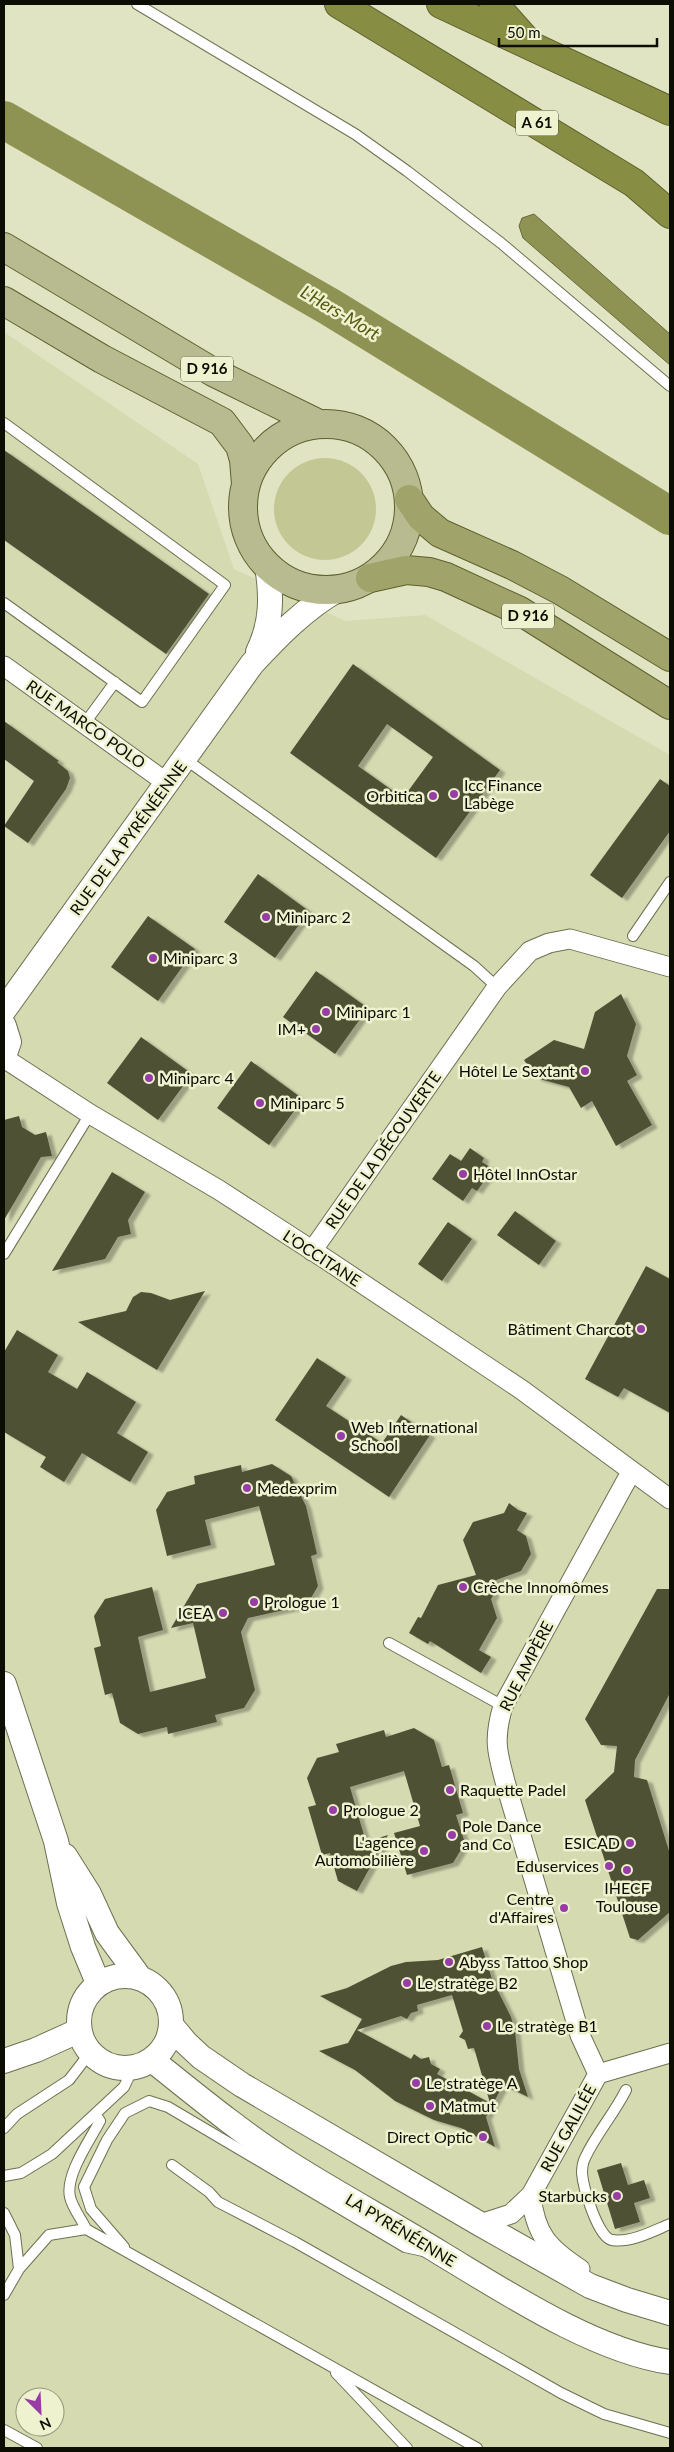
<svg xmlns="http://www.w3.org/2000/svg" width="674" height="2452" font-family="Lato,sans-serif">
	<defs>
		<filter id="shadow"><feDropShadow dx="5.5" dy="3" stdDeviation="1" flood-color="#0004"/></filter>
	</defs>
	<rect width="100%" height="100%" fill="#e1e4c2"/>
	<path fill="#d6dab1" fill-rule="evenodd" d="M4 332 198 464 234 569 345 621 425 615 670 755V2448H4ZM25 2397H55V2427H25Z"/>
	<path fill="#c2c793" d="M274 509a51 51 0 1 1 102 0a51 51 0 1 1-102 0Z"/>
	<path fill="#8e9253" stroke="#676a3b" d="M534 214 670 334V365L523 238 519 226 522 218Z"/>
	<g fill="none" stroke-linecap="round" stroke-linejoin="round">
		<path stroke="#8e9253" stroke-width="38" d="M4 120 330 307 670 516"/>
	</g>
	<path fill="#4f5134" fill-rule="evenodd" filter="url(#shadow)" d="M4 450 209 594 166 654 4 540Z
		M353 664 500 770 436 858 290 753ZM387 724 433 757 403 798 358 766Z
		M4 721 59 761 57 762 68 771 70 778 66 789 28 843 4 826 34 781 4 759Z
		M660 779 670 786V831L622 898 590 875Z
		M258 874 309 911 275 958 224 922Z
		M148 916 195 949 158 1001 111 967Z
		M316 971 368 1008 335 1054 283 1017Z
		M621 994 636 1024 627 1056 637 1075 627 1081 652 1125 616 1146 592 1101 581 1108 569 1087 536 1078 524 1060 554 1040 584 1049 595 1012Z
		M141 1037 192 1074 158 1120 107 1083Z
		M251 1061 303 1099 269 1145 217 1108Z
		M19 1116 22 1127 35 1135 46 1132 52 1156 41 1157 4 1220V1120Z
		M470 1148 484 1158 482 1162 493 1169 477 1191 472 1188 463 1201 432 1179 450 1154 461 1161Z
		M112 1172 145 1192 128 1220 131 1234 118 1237 105 1259 52 1271Z
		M515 1211 556 1241 539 1265 497 1235Z
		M448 1222 472 1239 442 1281 418 1264Z
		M646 1266 670 1279V1413L624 1388 618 1397 585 1379Z
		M205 1291 157 1370 78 1322 126 1311 133 1297 141 1292 151 1293 170 1300Z
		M17 1330 58 1355 48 1372 77 1389 87 1372 136 1402 117 1433 148 1452 130 1482 82 1453 64 1482 40 1467 46 1457 4 1432V1352Z
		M317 1358 346 1377 326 1406 382 1443 401 1415 430 1435 389 1497 275 1420Z
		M272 1464 291 1476 306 1506 317 1554 311 1556 318 1586 307 1605 248 1618 241 1632 255 1690 244 1708 215 1715 217 1722 168 1734 167 1727 138 1734 120 1723 112 1693 105 1695 94 1648 101 1646 94 1616 105 1599 152 1587 163 1630 138 1637 150 1692 206 1678 193 1623 171 1628 197 1584 275 1565 259 1506 205 1520 211 1545 167 1556 156 1510 167 1492 195 1484 194 1476 241 1465 242 1472Z
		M509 1503 518 1510 527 1513 517 1530 526 1536 531 1554 521 1571 488 1583 494 1594 491 1599 497 1618 479 1650 491 1657 481 1673 430 1641 428 1644 409 1633 418 1617 421 1618 438 1585 476 1575 463 1540 473 1522 504 1513Z
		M657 1589H670V1693L635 1760 634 1777 647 1780 670 1854V1912L638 1940 630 1938 585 1800 614 1772 617 1746 601 1745 585 1719Z
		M414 1728 434 1740 442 1767 449 1765 463 1813 456 1815 465 1843 453 1863 407 1875 394 1833 420 1826 404 1771 350 1787 366 1842 388 1835 357 1891 338 1881 330 1853 322 1855 308 1807 316 1805 307 1778 317 1758 339 1752 336 1744 384 1730 386 1737Z
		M482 1947 492 1979 511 2017 515 2031 519 2069 528 2097 503 2085 486 2117 495 2147 461 2128 434 2120 395 2101 355 2070 319 2051 348 2043 362 2019 320 1996 347 1988 391 1966 406 1962 438 1960ZM452 1995 463 2031 459 2037 465 2040 468 2049 474 2048 490 2103 437 2074 440 2069 431 2064 429 2057 421 2059 414 2054 411 2059 357 2030 401 2016 407 2019 411 2013 418 2011 417 2005Z
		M621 2163 628 2185 644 2180 650 2198 634 2203 640 2222 615 2229 597 2170Z"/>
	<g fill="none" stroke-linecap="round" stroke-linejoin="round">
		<defs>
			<path id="service" d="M137 4 355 134 407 171 501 243 670 386
				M4 423 225 585 142 702 4 603
				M85 723 115 682
				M185 759 474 966 497 987
				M633 936 670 882
				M4 1254 90 1114
				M389 1643 503 1706
				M626 2090C614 2114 596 2134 585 2158 583 2162 582 2169 582 2173 583 2187 598 2238 612 2240 631 2243 653 2231 670 2224
				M4 2128 17 2114 69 2080 89 2054
				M172 2165 209 2192 218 2202 295 2242 561 2393 604 2414 670 2433
				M4 2176 21 2173 52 2154 124 2087 133 2068
				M4 2213 15 2235 19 2269 4 2295
				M86 2229C81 2218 73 2209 70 2197 65 2175 90 2140 100 2121L95 2114
				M124 2247 91 2209 84 2187 107 2140 125 2113 149 2101 168 2107 405 2247 423 2251
				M19 2269 49 2235 86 2229 477 2448
				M336 2373 407 2448
				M4 2430 37 2448"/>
			<path id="minor" d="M4 666 167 783
				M4 1058 90 1114 219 1190 327 1260 522 1390 670 1499
				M312 1251 497 987 530 951 549 943 570 939 670 967
				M598 2074 580 2035 506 1785C497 1752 493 1740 503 1706L631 1472
				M531 2195C535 2234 548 2248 580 2269
				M480 2224 511 2214 531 2195 598 2074 670 2053"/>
			<path id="tertiary" d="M258 652C272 623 272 597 267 566
				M4 1010 252 664C278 636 305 608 339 589
				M4 1026 9 1042 4 1056
				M4 1684 56 1841 69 1903 83 1947 98 1983
				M65 1856 89 1894 107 1933 140 1978
				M79 2022a46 46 0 1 1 92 0a46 46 0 1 1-92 0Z
				M171 2025 186 2043 201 2057 242 2085 480 2224 590 2286 627 2300 670 2313
				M152 2060C197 2096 243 2134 292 2165 341 2196 392 2223 442 2254 507 2293 595 2351 670 2362
				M4 2061 36 2050 78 2031"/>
			<path id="primary" d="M4 247 213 372 319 424
				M4 301 102 359 222 422 240 446 244 460 246 484
				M243 507a83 83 0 1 1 166 0a83 83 0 1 1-166 0Z"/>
			<path id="trunk" d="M409 499 421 517 440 533 512 565 560 590 670 657
				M370 578 406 570 429 572 446 577 520 611 670 705"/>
			<path id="motorway" d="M339 4 634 183 670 214
				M441 4 670 111
				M494 4 526 40"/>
		</defs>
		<use href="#service" stroke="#6d7051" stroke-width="12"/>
		<use href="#minor" stroke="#6d7051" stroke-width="21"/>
		<use href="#tertiary" stroke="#6d7051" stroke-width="26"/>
		<use href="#primary" stroke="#5d602d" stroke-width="30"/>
		<use href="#trunk" stroke="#5d602d" stroke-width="30"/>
		<use href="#motorway" stroke="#5d602d" stroke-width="30"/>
		<use href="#service" stroke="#fff" stroke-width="10"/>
		<use href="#minor" stroke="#fff" stroke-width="19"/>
		<use href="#tertiary" stroke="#fff" stroke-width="24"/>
		<use href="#primary" stroke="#b8bb8f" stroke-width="28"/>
		<use href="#trunk" stroke="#a0a46a" stroke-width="28"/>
		<use href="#motorway" stroke="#888d44" stroke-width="28"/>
	</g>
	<g fill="#983ca6" stroke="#eef2cf" stroke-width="2">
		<circle cx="454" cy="794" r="5"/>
		<circle cx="433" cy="796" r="5"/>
		<circle cx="266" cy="917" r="5"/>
		<circle cx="153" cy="958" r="5"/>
		<circle cx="326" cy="1012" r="5"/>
		<circle cx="316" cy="1029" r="5"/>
		<circle cx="585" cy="1071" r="5"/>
		<circle cx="149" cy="1078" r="5"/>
		<circle cx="260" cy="1103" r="5"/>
		<circle cx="463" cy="1174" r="5"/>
		<circle cx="641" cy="1329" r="5"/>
		<circle cx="341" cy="1436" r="5"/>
		<circle cx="247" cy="1488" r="5"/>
		<circle cx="463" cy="1587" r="5"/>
		<circle cx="254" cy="1602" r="5"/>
		<circle cx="223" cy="1613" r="5"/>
		<circle cx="450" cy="1790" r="5"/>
		<circle cx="333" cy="1810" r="5"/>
		<circle cx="452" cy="1835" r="5"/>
		<circle cx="630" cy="1843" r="5"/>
		<circle cx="424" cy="1851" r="5"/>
		<circle cx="609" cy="1866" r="5"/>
		<circle cx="627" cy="1870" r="5"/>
		<circle cx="564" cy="1908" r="5"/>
		<circle cx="449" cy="1962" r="5"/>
		<circle cx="407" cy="1983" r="5"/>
		<circle cx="487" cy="2026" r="5"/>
		<circle cx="416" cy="2083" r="5"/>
		<circle cx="430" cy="2106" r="5"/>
		<circle cx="483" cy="2137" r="5"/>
		<circle cx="617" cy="2196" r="5"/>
	</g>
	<g text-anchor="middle" stroke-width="5" stroke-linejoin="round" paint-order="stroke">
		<g fill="#eef2cf" stroke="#505240" stroke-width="1">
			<rect x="516" y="110.5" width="42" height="25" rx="4"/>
			<rect x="181" y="356.5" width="52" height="25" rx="4"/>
			<rect x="502" y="603.5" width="52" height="25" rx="4"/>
		</g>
		<g font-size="15" font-weight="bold" fill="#0c0d03">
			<text x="537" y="128">A 61</text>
			<text x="207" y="374">D 916</text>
			<text x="528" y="621">D 916</text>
		</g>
		<g font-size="16" fill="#0c0d03" stroke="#eef2cf">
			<text transform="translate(86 724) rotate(35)" y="6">RUE MARCO POLO</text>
			<text transform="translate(128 838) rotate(-54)" y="6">RUE DE LA PYRÉNÉENNE</text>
			<text transform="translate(383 1150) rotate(-55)" y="6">RUE DE LA DÉCOUVERTE</text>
			<text transform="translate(322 1258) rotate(33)" y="6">L'OCCITANE</text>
			<text transform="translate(526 1666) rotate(-63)" y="6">RUE AMPÈRE</text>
			<text transform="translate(568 2128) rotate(-61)" y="6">RUE GALILÉE</text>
			<text transform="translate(401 2230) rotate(31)" y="6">LA PYRÉNÉENNE</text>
		</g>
		<g font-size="16" fill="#0c0d03" stroke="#eef2cf" text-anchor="start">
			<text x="464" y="791">Icc Finance<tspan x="464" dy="18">Labège</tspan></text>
			<text x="423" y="802" text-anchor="end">Orbitica</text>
			<text x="276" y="923">Miniparc 2</text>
			<text x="163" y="964">Miniparc 3</text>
			<text x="336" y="1018">Miniparc 1</text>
			<text x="306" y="1035" text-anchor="end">IM+</text>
			<text x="575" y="1077" text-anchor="end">Hôtel Le Sextant</text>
			<text x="159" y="1084">Miniparc 4</text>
			<text x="270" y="1109">Miniparc 5</text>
			<text x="473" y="1180">Hôtel InnOstar</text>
			<text x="631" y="1335" text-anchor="end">Bâtiment Charcot</text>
			<text x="351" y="1433">Web International<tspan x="351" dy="18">School</tspan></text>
			<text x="257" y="1494">Medexprim</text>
			<text x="473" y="1593">Crèche Innomômes</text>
			<text x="264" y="1608">Prologue 1</text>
			<text x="213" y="1619" text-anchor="end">ICEA</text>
			<text x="460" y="1796">Raquette Padel</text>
			<text x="343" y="1816">Prologue 2</text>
			<text x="462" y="1832">Pole Dance<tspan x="462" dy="18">and Co</tspan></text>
			<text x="414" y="1848" text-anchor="end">L'agence<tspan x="414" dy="18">Automobilière</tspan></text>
			<text x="620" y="1849" text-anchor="end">ESICAD</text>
			<text x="599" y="1872" text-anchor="end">Eduservices</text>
			<text x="627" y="1894" text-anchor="middle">IHECF<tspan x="627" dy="18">Toulouse</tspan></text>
			<text x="554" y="1905" text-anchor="end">Centre<tspan x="554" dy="18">d'Affaires</tspan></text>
			<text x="459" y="1968">Abyss Tattoo Shop</text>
			<text x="417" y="1989">Le stratège B2</text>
			<text x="497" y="2032">Le stratège B1</text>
			<text x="426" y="2089">Le stratège A</text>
			<text x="440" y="2112">Matmut</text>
			<text x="473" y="2143" text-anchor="end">Direct Optic</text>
			<text x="607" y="2202" text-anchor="end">Starbucks</text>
		</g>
		<g font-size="18" font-style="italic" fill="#56590d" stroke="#eef2cf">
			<text transform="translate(340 313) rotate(31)" y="6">L'Hers-Mort</text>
		</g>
	</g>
	<rect width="674" height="2452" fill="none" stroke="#0c0d03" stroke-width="10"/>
	<g transform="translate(40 2412) rotate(156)"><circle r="24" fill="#eef2cf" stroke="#94967d"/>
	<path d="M0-4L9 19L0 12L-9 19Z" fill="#983ca6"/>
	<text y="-8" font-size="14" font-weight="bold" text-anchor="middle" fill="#0c0d03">N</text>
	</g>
	<path d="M499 38v8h158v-8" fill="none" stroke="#0c0d03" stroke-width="2.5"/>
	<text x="507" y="38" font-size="15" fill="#0c0d03" stroke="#eef2cf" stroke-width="4" paint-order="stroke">50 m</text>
</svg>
